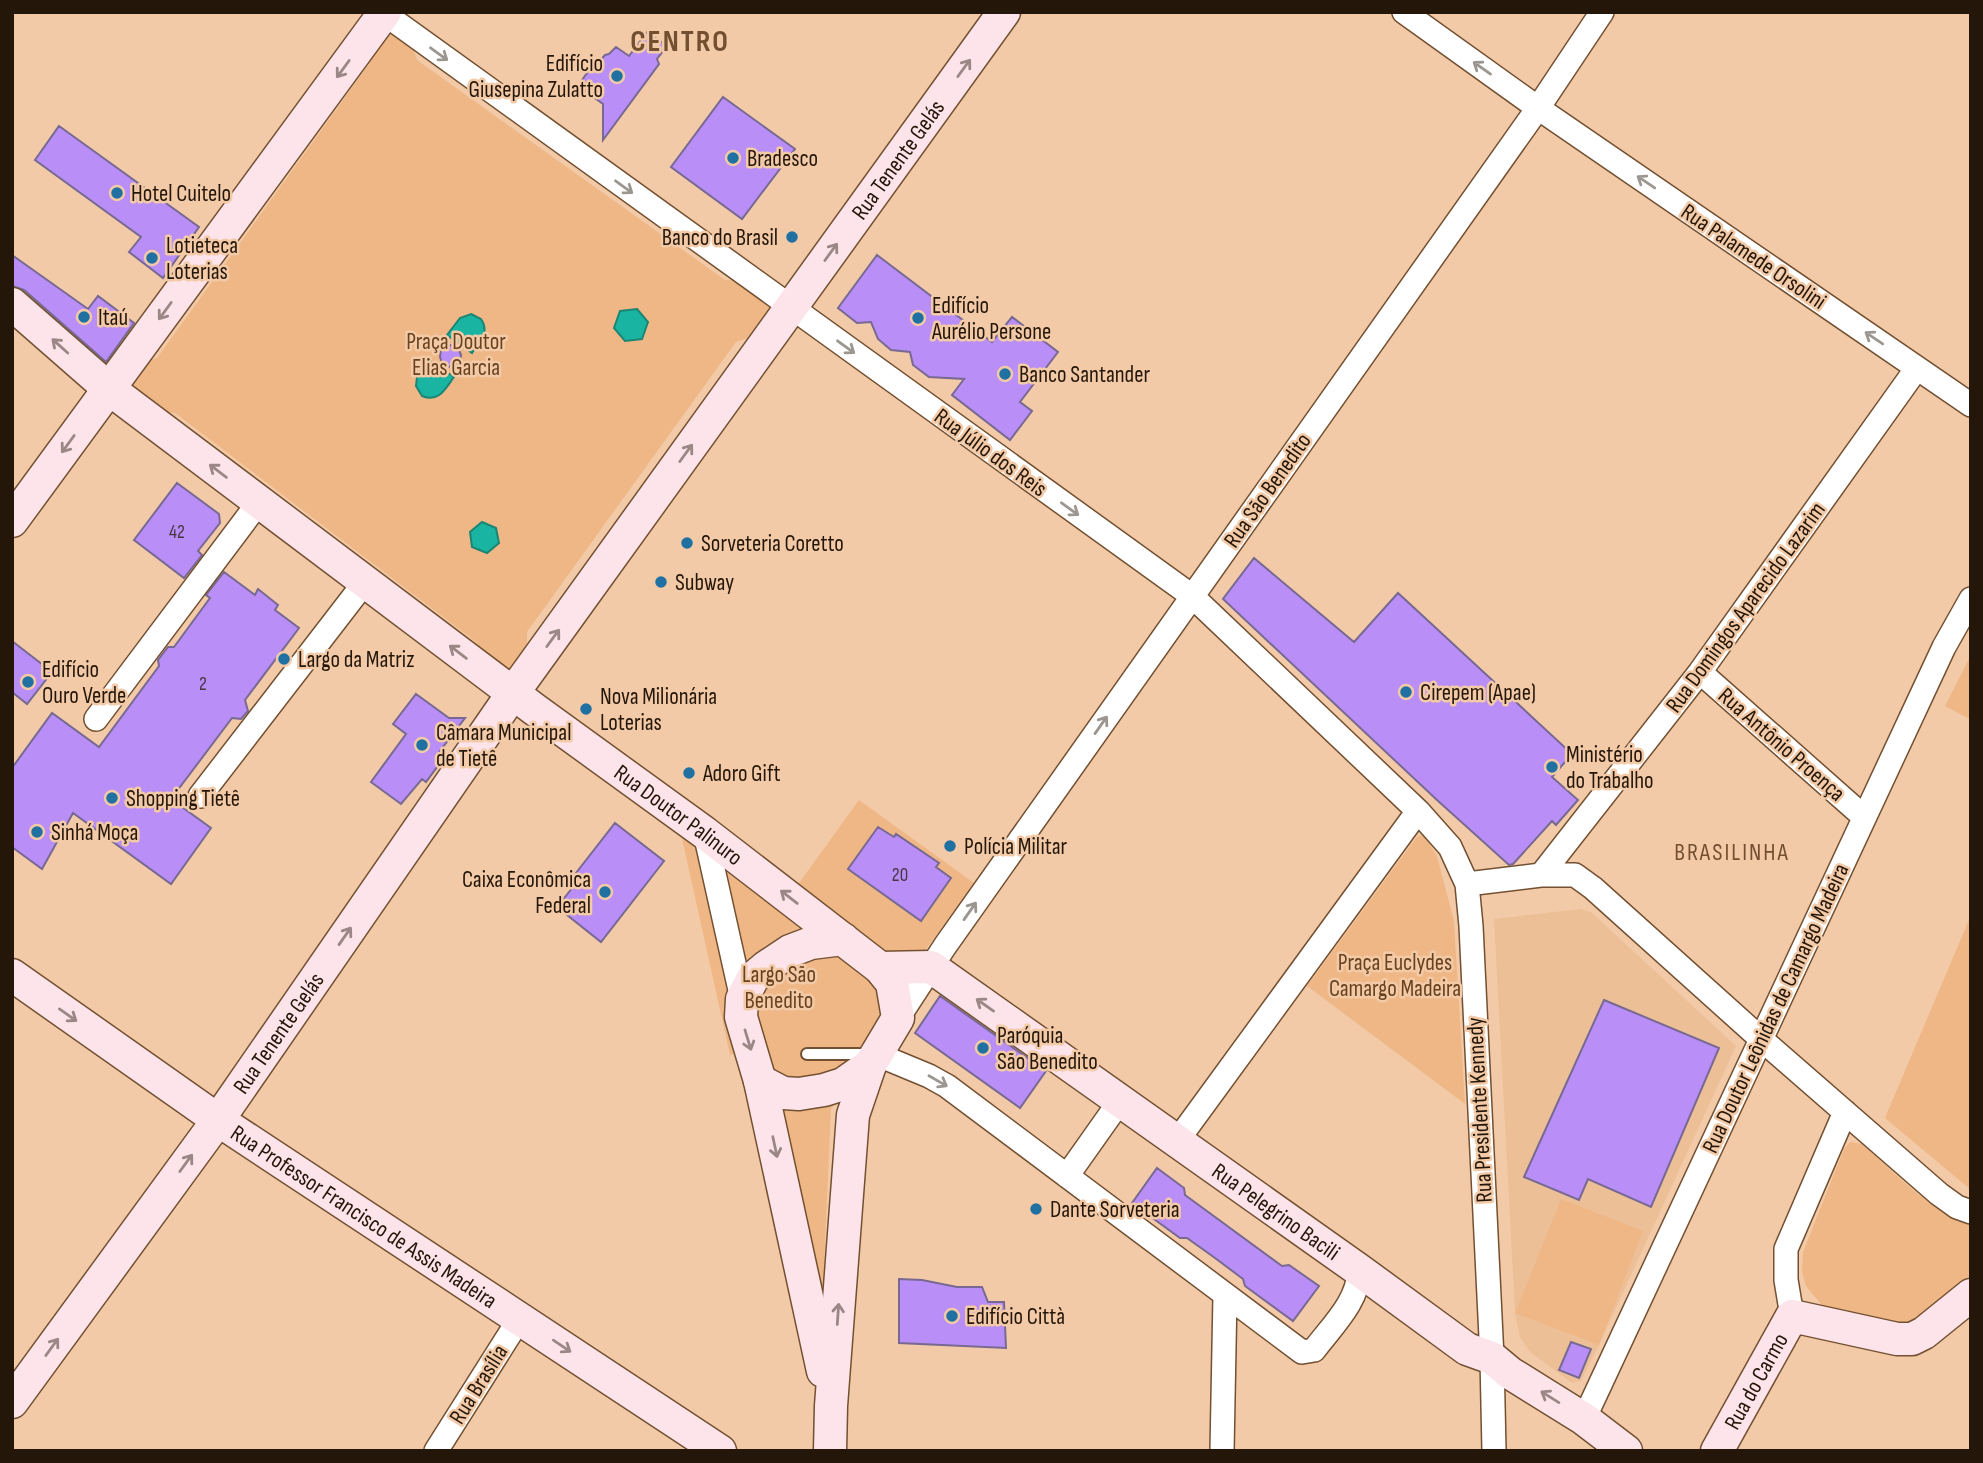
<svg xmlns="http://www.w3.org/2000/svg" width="1983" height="1463" font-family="'Sofia Sans Condensed',sans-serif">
	<rect width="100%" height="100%" fill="#f3caa7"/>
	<path fill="#edbf97" d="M1580 909 1591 912 1736 1046 1599 1345 1581 1381 1572 1383 1530 1352 1520 1337 1515 1313 1494 919Z"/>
	<path fill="#efb786" d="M389 31 413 47 417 60 725 280H742L771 304V308L752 337 736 342 527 632V650L511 670 507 672 485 658 476 642 175 413 157 411 130 387 144 362 157 358 369 64V49Z
		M1971 655V720L1945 706Z
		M859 800 974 883 924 952 884 956 794 890Z
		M681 834 870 981 879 997 884 1014 848 1090 831 1109 823 1289 767 1046 730 1055Z
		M1420 835 1425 837 1437 856 1454 921 1465 1104 1307 986 1416 838Z
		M1971 915V1190L1885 1118Z
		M1850 1142 1862 1144C1895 1173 1929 1210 1971 1225V1279L1925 1316 1909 1323 1892 1325 1832 1311 1821 1304 1806 1286 1802 1272 1803 1252 1844 1149Z
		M1561 1199 1643 1231 1599 1345 1515 1313Z"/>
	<path fill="#19b5a2" stroke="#1c8574" stroke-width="2" d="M637 309 648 322 642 339 625 341 614 328 620 311Z
		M471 314 481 319C490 332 480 342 472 353L447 335 460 318Z
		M429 360 454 377C445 389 439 403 422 396L416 386 417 377Z
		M482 522 496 528 499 543 487 553 472 547 470 532Z"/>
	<path fill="#b98ff7" stroke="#786992" stroke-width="2" d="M647 32 667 46 657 59 659 64 603 140V104L578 86 589 70 594 68 605 55 609 54 616 47 629 56Z
		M723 97 795 149 742 219 671 167Z
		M59 126 199 227 163 278 129 252 141 237 35 160Z
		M12 255 88 309 98 296 134 323 106 362 24 290 12 286Z
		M877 255 992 342 1012 317 1058 352 1020 402 1032 411 1010 440 952 395 964 379 929 377 913 365 910 352 891 350 878 339 871 322 857 323 838 308Z
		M456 343 461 355 460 363 453 367 443 366 440 357 441 349Z
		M177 483 219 514 220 523 198 551 202 555 184 578 134 540Z
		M1254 558 1354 642 1398 593 1572 754 1552 777 1578 800 1556 825 1552 821 1513 864 1509 865 1437 800 1223 599Z
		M224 572 255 595 258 589 278 605 275 610 299 628 245 700 248 711 241 719 232 718 171 799 211 828 171 884 73 813 42 869 12 847V768L52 713 99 747 159 666 158 660 168 647H174L210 598 206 595Z
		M12 641 52 672 27 704 12 692Z
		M416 694 449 718H465L437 755 443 759 426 782 422 779 401 804 371 782 406 734 393 724Z
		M615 823 664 861 601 942 557 907 581 877 576 873Z
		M878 827 894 837 896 834 939 863 936 867 951 878 921 921 848 869Z
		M940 996 1046 1071 1020 1108 915 1033Z
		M1604 1000 1719 1048 1651 1207 1588 1179 1579 1200 1524 1177Z
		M1157 1168 1184 1188 1185 1195 1282 1266 1289 1265 1319 1286 1293 1321 1245 1286 1243 1279 1215 1258 1187 1238H1180L1132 1203Z
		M899 1279 922 1280 957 1287H982L988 1302H1004L1006 1348 899 1343Z
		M1571 1342 1591 1349 1579 1378 1559 1370Z"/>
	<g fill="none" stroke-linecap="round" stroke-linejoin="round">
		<defs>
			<path id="lane" d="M807 1054H870"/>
			<path id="street" d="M382 12 1192 596 1418 811 1450 847 1467 884 1471 926 1492 1358 1494 1451
				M1404 12 1538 108 1971 405
				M1700 672 1864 817
				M96 719 259 502
				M200 796 365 582
				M705 833 742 999
				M1541 875 1700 672 1917 368
				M1467 884 1541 875H1575L1593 888 1761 1039 1939 1194 1957 1207 1971 1212
				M898 1018 945 946 1538 108 1602 12
				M876 1054 929 1076 947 1086 1302 1352 1314 1350C1332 1326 1359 1301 1359 1270
				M1177 1141 1418 811
				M1067 1176 1120 1101
				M1792 1316 1786 1280V1249L1845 1112
				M1584 1419 1944 647 1971 599
				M436 1451 520 1318
				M1222 1451 1225 1295"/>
			<g id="secondary">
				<path id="s1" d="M12 304 108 388 534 709 705 833 880 968 892 983 898 1018 870 1065 853 1115 831 1406 830 1451"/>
				<path d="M12 521 385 12"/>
				<path id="s2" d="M880 968 931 967 1359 1270 1467 1349 1492 1358 1510 1373 1584 1419 1626 1451"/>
				<path id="s3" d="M12 975 218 1120 720 1451"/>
				<path d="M760 1081 783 1093 799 1094 824 1090 843 1084 870 1065"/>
				<path d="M823 1371 760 1081 741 1017 742 999 753 978 766 967 790 951 811 943 843 939"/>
				<path id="s4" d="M12 1402 218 1120 513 693 1004 12"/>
				<path id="s5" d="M1717 1451 1792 1316 1897 1339H1912L1924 1333 1971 1295"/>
			</g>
		</defs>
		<use href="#lane" stroke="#725031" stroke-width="14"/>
		<use href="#street" stroke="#725031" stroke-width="26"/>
		<use href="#secondary" stroke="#725031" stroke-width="35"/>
		<use href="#lane" stroke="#fff" stroke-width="10"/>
		<use href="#street" stroke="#fff" stroke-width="23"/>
		<use href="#secondary" stroke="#fce4ea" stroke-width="32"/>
	</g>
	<defs><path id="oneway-shaft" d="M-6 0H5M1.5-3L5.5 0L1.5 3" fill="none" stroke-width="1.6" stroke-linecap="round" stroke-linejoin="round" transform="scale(1.75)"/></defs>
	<g stroke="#9c9690">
		<use href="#oneway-shaft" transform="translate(439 54) rotate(36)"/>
		<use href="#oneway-shaft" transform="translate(1482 68) rotate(-145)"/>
		<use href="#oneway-shaft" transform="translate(1646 182) rotate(-146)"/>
		<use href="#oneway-shaft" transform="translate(624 187) rotate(36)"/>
		<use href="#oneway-shaft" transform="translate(1874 338) rotate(-146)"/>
		<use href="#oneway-shaft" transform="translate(846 347) rotate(36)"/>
		<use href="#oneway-shaft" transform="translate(1070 509) rotate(36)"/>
		<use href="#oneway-shaft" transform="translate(1101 725) rotate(-55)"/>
		<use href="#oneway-shaft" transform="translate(970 911) rotate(-55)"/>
		<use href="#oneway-shaft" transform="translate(938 1081) rotate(30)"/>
	</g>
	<g stroke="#9b8785">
		<use href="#oneway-shaft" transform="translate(964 68) rotate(-54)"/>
		<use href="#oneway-shaft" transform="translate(343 69) rotate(126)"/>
		<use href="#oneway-shaft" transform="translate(831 252) rotate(-54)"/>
		<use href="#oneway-shaft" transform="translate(165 311) rotate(126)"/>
		<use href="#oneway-shaft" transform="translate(60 346) rotate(-138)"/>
		<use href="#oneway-shaft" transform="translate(68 444) rotate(126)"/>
		<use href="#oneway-shaft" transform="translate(686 453) rotate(-54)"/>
		<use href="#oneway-shaft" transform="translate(218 471) rotate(-143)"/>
		<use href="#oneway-shaft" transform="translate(553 638) rotate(-54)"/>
		<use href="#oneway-shaft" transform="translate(458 652) rotate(-143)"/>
		<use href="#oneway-shaft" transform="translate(789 897) rotate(-142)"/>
		<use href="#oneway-shaft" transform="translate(345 936) rotate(-55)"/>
		<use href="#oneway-shaft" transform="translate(985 1005) rotate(-145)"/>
		<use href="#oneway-shaft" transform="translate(68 1015) rotate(35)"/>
		<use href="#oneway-shaft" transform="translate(748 1040) rotate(73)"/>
		<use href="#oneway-shaft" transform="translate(775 1147) rotate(78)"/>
		<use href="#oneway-shaft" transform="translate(186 1163) rotate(-54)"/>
		<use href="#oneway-shaft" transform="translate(838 1314) rotate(-86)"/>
		<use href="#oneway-shaft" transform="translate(562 1346) rotate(34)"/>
		<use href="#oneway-shaft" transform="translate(52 1347) rotate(-54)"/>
		<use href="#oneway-shaft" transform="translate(1550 1397) rotate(-148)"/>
	</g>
	<g fill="#2170a2" stroke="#f3caa7" stroke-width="2.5">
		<circle cx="617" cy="76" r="7"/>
		<circle cx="733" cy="158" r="7"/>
		<circle cx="117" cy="193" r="7"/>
		<circle cx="792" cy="237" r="7"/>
		<circle cx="152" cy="258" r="7"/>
		<circle cx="84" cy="317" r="7"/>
		<circle cx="918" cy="318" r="7"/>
		<circle cx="1005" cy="374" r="7"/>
		<circle cx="687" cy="543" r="7"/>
		<circle cx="661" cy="582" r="7"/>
		<circle cx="284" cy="659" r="7"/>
		<circle cx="28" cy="682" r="7"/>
		<circle cx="1406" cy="692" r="7"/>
		<circle cx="586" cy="709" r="7"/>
		<circle cx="422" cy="745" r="7"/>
		<circle cx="1552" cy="767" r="7"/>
		<circle cx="689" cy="773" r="7"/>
		<circle cx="112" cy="798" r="7"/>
		<circle cx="37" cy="832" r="7"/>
		<circle cx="950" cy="846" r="7"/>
		<circle cx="605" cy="892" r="7"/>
		<circle cx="983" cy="1048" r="7"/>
		<circle cx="1036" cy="1209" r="7"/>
		<circle cx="952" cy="1316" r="7"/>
	</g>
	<g text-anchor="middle" stroke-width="5" stroke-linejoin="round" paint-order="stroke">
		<g font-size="19" fill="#493444">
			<text x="177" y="538">42</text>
			<text x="203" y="690">2</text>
			<text x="900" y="881">20</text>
		</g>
		<g font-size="23" fill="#241609" stroke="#f3caa7" text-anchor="start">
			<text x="603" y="71" text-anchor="end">Edifício<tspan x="603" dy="26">Giusepina Zulatto</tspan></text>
			<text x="747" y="166">Bradesco</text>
			<text x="131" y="201">Hotel Cuitelo</text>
			<text x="778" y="245" text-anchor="end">Banco do Brasil</text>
			<text x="166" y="253">Lotieteca<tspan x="166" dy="26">Loterias</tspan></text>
			<text x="932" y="313">Edifício<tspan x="932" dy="26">Aurélio Persone</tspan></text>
			<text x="98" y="325">Itaú</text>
			<text x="1019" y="382">Banco Santander</text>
			<text x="701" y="551">Sorveteria Coretto</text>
			<text x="675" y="590">Subway</text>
			<text x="298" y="667">Largo da Matriz</text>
			<text x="42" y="677">Edifício<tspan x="42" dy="26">Ouro Verde</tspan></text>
			<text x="1420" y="700">Cirepem (Apae)</text>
			<text x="600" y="704">Nova Milionária<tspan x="600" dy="26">Loterias</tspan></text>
			<text x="436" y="740">Câmara Municipal<tspan x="436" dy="26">de Tietê</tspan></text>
			<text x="1566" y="762">Ministério<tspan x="1566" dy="26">do Trabalho</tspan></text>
			<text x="703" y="781">Adoro Gift</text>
			<text x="126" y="806">Shopping Tietê</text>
			<text x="51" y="840">Sinhá Moça</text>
			<text x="964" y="854">Polícia Militar</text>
			<text x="591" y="887" text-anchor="end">Caixa Econômica<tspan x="591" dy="26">Federal</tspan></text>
			<text x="997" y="1043">Paróquia<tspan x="997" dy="26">São Benedito</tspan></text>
			<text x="1050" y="1217">Dante Sorveteria</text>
			<text x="966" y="1324">Edifício Città</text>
		</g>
		<g font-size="23" fill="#241609" stroke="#f3caa7">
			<text dy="8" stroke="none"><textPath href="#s4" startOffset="1526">Rua Tenente Gelás</textPath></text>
			<text transform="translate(1754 256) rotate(34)" y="8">Rua Palamede Orsolini</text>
			<text transform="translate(991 452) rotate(36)" y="8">Rua Júlio dos Reis</text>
			<text transform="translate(1267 490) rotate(-55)" y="8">Rua São Benedito</text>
			<text transform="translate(1745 607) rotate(-54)" y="8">Rua Domingos Aparecido Lazarim</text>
			<text transform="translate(1782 744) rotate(41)" y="8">Rua Antônio Proença</text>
			<text dy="8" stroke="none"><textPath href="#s1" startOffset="840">Rua Doutor Palinuro</textPath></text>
			<text transform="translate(1775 1008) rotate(-65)" y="8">Rua Doutor Leônidas de Camargo Madeira</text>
			<text dy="8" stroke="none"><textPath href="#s4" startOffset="455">Rua Tenente Gelás</textPath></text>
			<text transform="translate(1479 1110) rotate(-93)" y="8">Rua Presidente Kennedy</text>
			<text dy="8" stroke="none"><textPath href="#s2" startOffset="474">Rua Pelegrino Bacili</textPath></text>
			<text dy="8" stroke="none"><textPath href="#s3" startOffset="427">Rua Professor Francisco de Assis Madeira</textPath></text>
			<text dy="8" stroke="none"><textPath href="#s5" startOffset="80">Rua do Carmo</textPath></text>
			<text transform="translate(478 1384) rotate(-58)" y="8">Rua Brasília</text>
		</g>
		<g font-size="23" fill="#68421f" stroke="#f3caa7">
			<text x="456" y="349">Praça Doutor<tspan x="456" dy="26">Elias Garcia</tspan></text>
			<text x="1395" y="970">Praça Euclydes<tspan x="1395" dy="26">Camargo Madeira</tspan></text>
			<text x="779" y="982">Largo São<tspan x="779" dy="26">Benedito</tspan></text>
		</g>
		<g font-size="24" letter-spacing="2" fill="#724f30" stroke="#f3caa7">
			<text x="1732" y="860">BRASILINHA</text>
		</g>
		<g font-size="30" font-weight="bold" letter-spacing="2" fill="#724f30" stroke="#f3caa7">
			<text x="680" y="51">CENTRO</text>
		</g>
	</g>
	<rect width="1983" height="1463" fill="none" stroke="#241609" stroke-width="28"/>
</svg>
